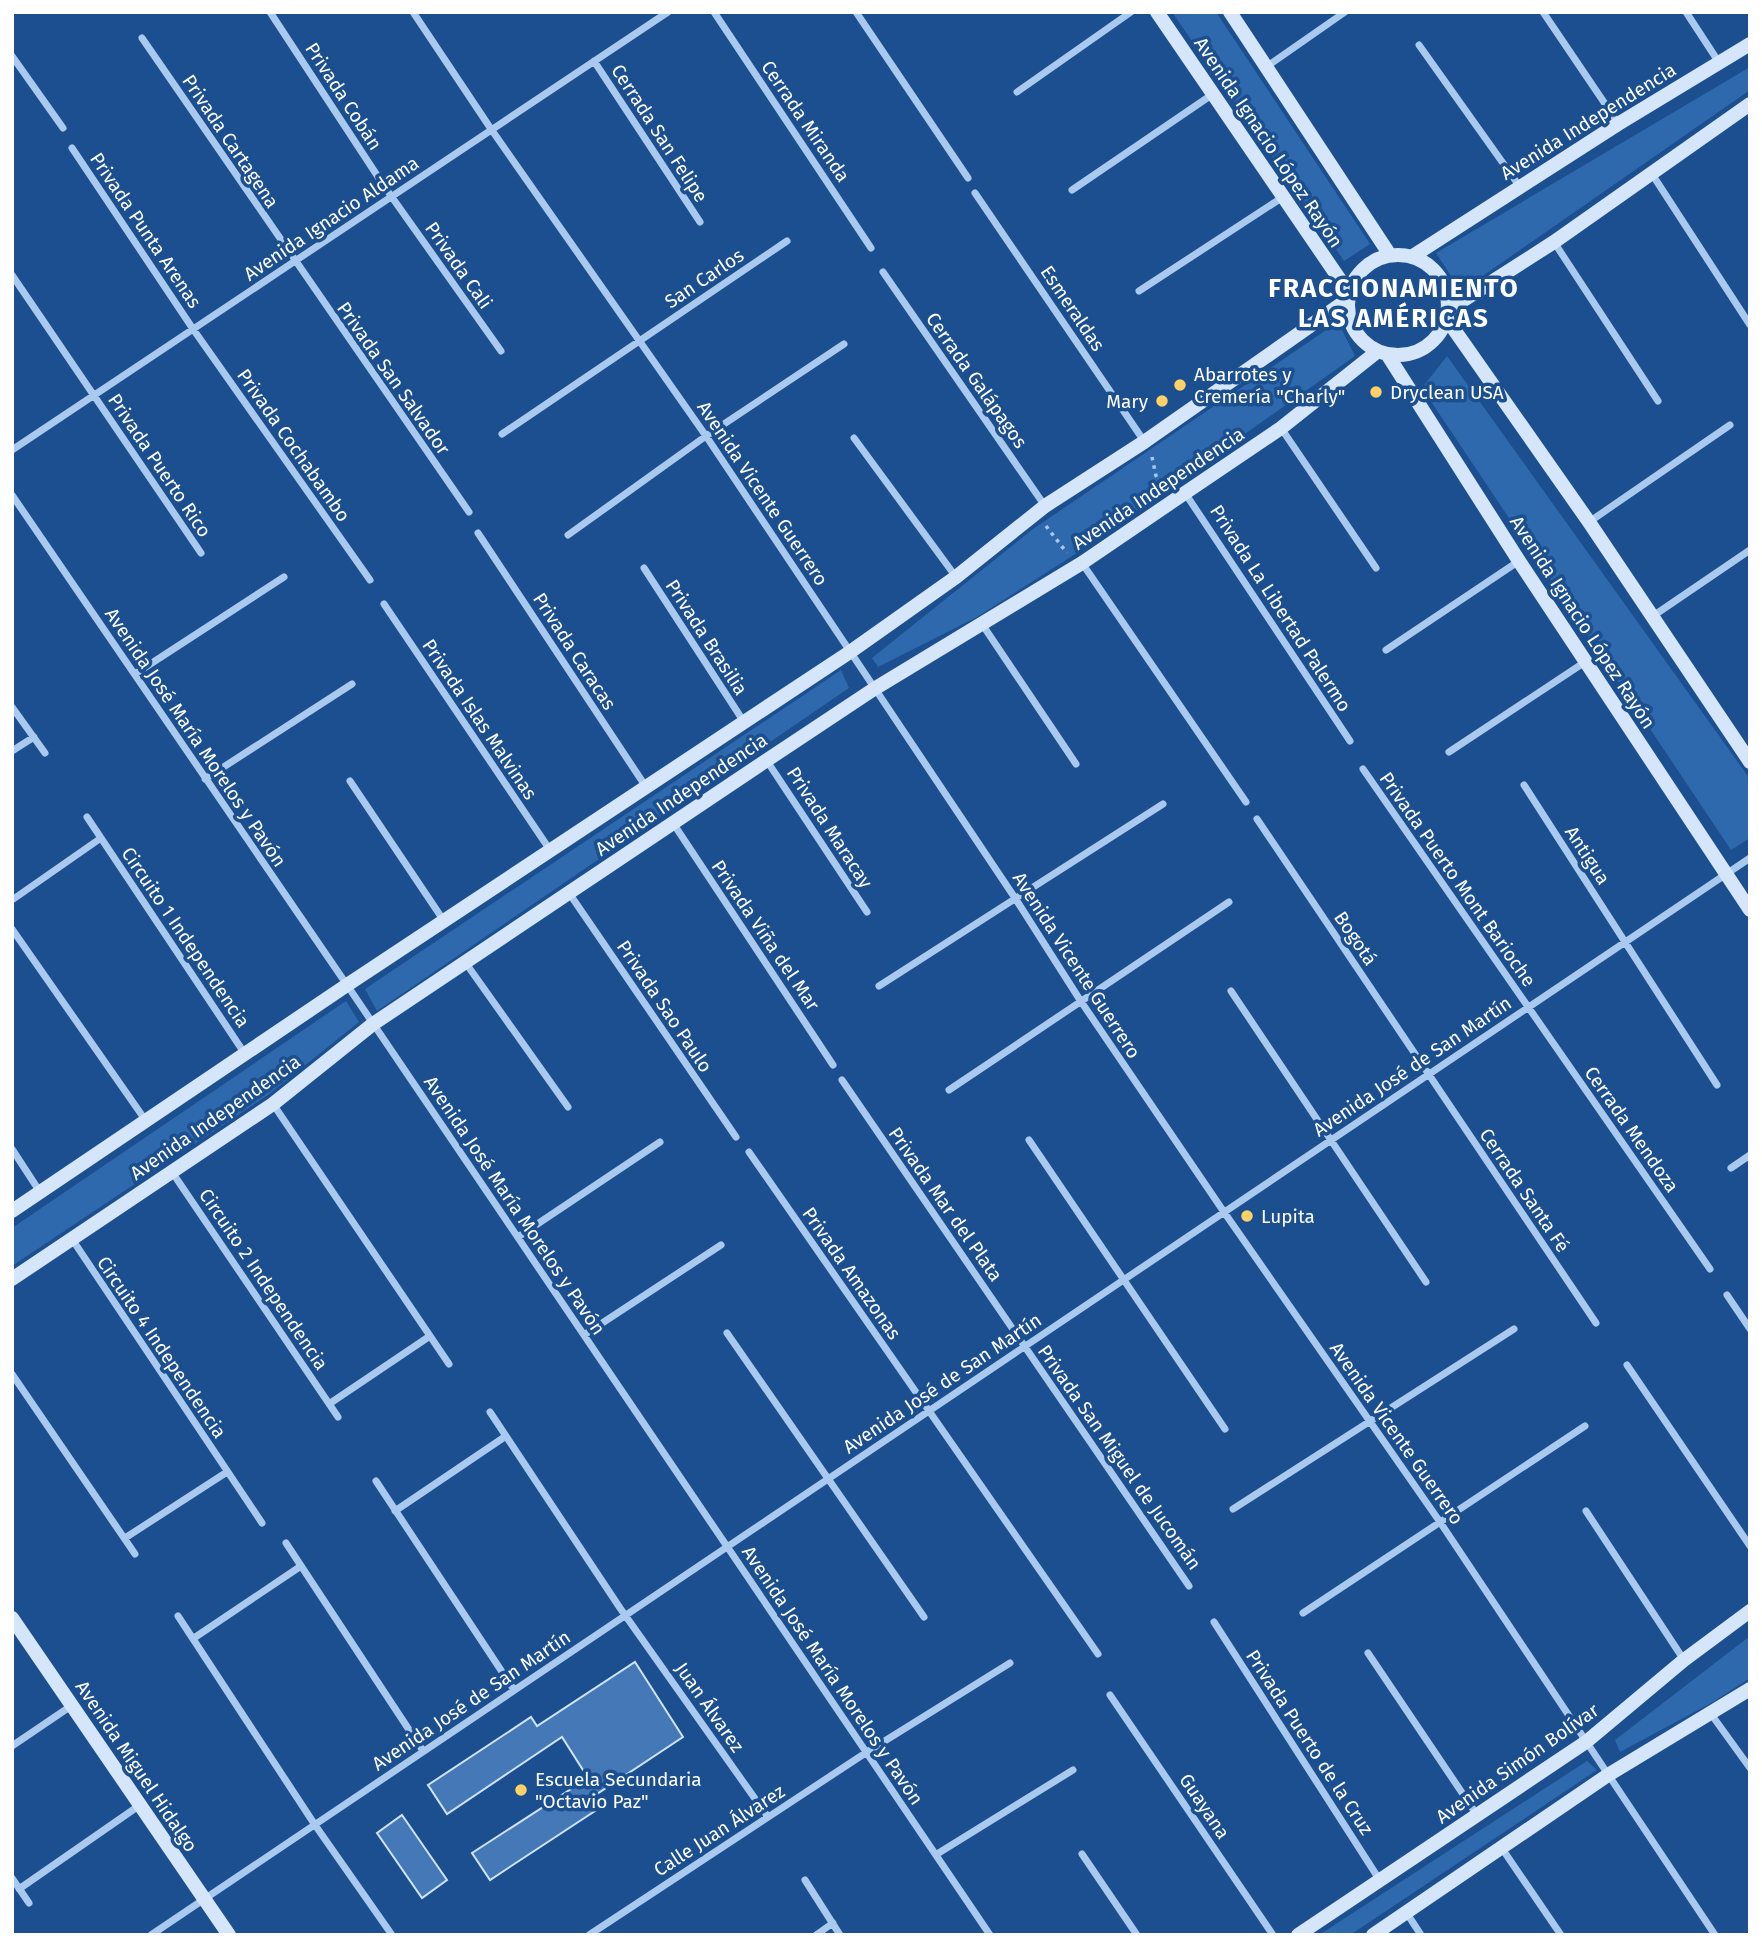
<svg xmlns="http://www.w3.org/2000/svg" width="1762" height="1947" font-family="'Fira Sans',sans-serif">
	<rect width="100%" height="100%" fill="#1b4f8f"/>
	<path fill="#2e69ad" d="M1172 12H1216L1370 244 1344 261Z
		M1750 67V90L1461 291 1436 253Z
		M1338 322 1355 356 1080 551 977 617 878 667 872 658 1033 529Z
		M1447 356 1750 779V838L1731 850 1422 388Z
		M841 670 849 688 377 1011 365 989Z
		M346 1001 359 1022 268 1095 12 1266V1228Z
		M1750 1636V1678L1713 1702 1620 1752 1615 1740Z
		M1587 1761 1597 1770 1350 1935H1319Z"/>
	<path fill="#4478b7" stroke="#cfe3fa" stroke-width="2" d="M635 1662 683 1737 588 1800 595 1811 490 1880 472 1853 588 1778 562 1737 447 1814 428 1785 531 1717 537 1726Z
		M402 1815 447 1880 422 1898 377 1833Z"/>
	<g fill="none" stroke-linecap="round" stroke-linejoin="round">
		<path stroke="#a9c9ee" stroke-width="3.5" stroke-dasharray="3.5 5" stroke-linecap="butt" d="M1152 457 1156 476 1164 488
			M1046 526 1067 553"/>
		<path stroke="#a9c9ee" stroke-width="7" d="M270 12 384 186 501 351
			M413 12 491 129 706 436 1015 898 1080 1000 1224 1212 1440 1522 1715 1935
			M714 12 871 248
			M856 12 968 178
			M1543 12 1618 123
			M1686 12 1718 61
			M142 38 469 512
			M1419 45 1520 187
			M12 56 63 128
			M594 61 700 222
			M1266 67 1345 12
			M1017 92 1131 12
			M72 148 193 329 370 580
			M1652 174 1750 325
			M1072 190 1213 94
			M975 193 1144 441
			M1554 242 1658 401
			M883 272 1045 506
			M12 275 201 553
			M1139 291 1283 197
			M1281 428 1376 568
			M502 434 787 241
			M854 438 956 577
			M12 450 668 12
			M1185 493 1350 741
			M12 495 347 985 990 1935
			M1589 522 1730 425
			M478 533 646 787
			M568 535 706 436 844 344
			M1082 563 1246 802
			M644 568 744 722
			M384 604 550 850
			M1653 616 1750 550
			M982 624 1076 764
			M1386 650 1519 561
			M135 674 284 577
			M12 707 45 753
			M12 751 34 737
			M1449 752 1585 662
			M767 761 867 912
			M1363 769 1710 1269
			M205 779 352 684
			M350 781 444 921
			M1524 785 1717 1085
			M87 817 245 1054
			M1257 819 1596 1323
			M673 823 833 1065
			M569 893 736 1137
			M12 900 101 838
			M12 929 146 1121
			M465 962 568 1107
			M879 986 1163 804
			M1231 991 1426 1282
			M842 1080 1189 1586
			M949 1090 1229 902
			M273 1104 449 1364
			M1029 1140 1225 1429
			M12 1149 40 1192
			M749 1152 1098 1654
			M1731 1168 1750 1155
			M172 1172 338 1417
			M518 1237 660 1142
			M72 1239 262 1523
			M1727 1295 1750 1329
			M727 1333 924 1617
			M584 1335 721 1245
			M1627 1365 1750 1546
			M12 1374 135 1554
			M329 1404 430 1336
			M490 1412 620 1608 768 1817
			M376 1481 514 1690
			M1233 1509 1514 1329
			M395 1511 506 1436
			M1586 1511 1684 1660
			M125 1538 227 1472
			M286 1543 423 1751
			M1303 1613 1585 1426
			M178 1616 315 1825 392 1935
			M1214 1622 1379 1879
			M194 1638 301 1566
			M1368 1653 1477 1815
			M1110 1695 1273 1935
			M1711 1714 1750 1768
			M12 1746 71 1706
			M1501 1847 1561 1935
			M937 1854 1073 1770
			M1082 1854 1137 1935
			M12 1878 29 1903
			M805 1880 840 1935
			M19 1889 140 1805
			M1406 1912 1421 1935
			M151 1935 1750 858
			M589 1935 867 1752 1010 1663
			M816 1935 833 1923"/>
		<path stroke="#d6e6fa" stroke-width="14" d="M1157 12 1349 293
			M1230 12 1390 255
			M1348 305a50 50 0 1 1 100 0a50 50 0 1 1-100 0Z
			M1413 256 1618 124 1750 44
			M1448 310 1554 242 1750 104
			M1446 318 1589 522 1750 762
			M1387 354 1519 561 1750 910
			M12 1211 347 985 850 652 956 577 1045 506 1144 442 1347 300
			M12 1279 273 1104 373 1024 767 760 874 689 1082 563 1176 499 1281 428 1378 351
			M12 1618 229 1935
			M1298 1935 1586 1742 1684 1660 1750 1611
			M1373 1935 1608 1775 1750 1689"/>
	</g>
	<g fill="#ffd166" stroke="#1b4f8f" stroke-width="2.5">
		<circle cx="1180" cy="385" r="7"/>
		<circle cx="1376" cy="392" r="7"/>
		<circle cx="1162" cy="401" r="7"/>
		<circle cx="1247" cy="1216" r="7"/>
		<circle cx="521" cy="1790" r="7"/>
	</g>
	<g text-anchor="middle" stroke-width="7" stroke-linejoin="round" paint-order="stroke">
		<g font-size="19" fill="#fff" stroke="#1b4f8f">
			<text transform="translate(344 96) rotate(57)" y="7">Privada Cobán</text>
			<text transform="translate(806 121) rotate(56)" y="7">Cerrada Miranda</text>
			<text transform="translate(1588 121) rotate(-32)" y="7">Avenida Independencia</text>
			<text transform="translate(660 133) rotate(57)" y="7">Cerrada San Felipe</text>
			<text transform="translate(231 141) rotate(56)" y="7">Privada Cartagena</text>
			<text transform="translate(1269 142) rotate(56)" y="7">Avenida Ignacio López Rayón</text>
			<text transform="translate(331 218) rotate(-34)" y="7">Avenida Ignacio Aldama</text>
			<text transform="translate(146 230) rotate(56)" y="7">Privada Punta Arenas</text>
			<text transform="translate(459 265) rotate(55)" y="7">Privada Cali</text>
			<text transform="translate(704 278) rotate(-34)" y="7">San Carlos</text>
			<text transform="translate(1073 308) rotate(56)" y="7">Esmeraldas</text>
			<text transform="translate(394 378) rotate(55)" y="7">Privada San Salvador</text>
			<text transform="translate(977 380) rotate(55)" y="7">Cerrada Galápagos</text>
			<text transform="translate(294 445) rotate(55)" y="7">Privada Cochabambo</text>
			<text transform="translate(160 465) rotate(56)" y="7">Privada Puerto Rico</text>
			<text transform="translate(1158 488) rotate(-34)" y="7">Avenida Independencia</text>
			<text transform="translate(763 493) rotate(56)" y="7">Avenida Vicente Guerrero</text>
			<text transform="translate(1281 608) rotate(57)" y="7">Privada La Libertad Palermo</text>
			<text transform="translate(1583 622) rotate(57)" y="7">Avenida Ignacio López Rayón</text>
			<text transform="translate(707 637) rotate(57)" y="7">Privada Brasilia</text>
			<text transform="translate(575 651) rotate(57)" y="7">Privada Caracas</text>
			<text transform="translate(480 719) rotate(56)" y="7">Privada Islas Malvinas</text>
			<text transform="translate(196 737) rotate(56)" y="7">Avenida José María Morelos y Pavón</text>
			<text transform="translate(681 794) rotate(-34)" y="7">Avenida Independencia</text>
			<text transform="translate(830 827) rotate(57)" y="7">Privada Maracay</text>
			<text transform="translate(1588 855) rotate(57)" y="7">Antigua</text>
			<text transform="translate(1458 879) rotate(55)" y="7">Privada Puerto Mont Barioche</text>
			<text transform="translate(766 935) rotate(56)" y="7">Privada Viña del Mar</text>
			<text transform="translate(186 937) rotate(56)" y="7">Circuito 1 Independencia</text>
			<text transform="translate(1356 938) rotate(56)" y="7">Bogotá</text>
			<text transform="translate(1077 965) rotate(57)" y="7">Avenida Vicente Guerrero</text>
			<text transform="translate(665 1006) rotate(56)" y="7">Privada Sao Paulo</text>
			<text transform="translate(1412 1066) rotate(-34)" y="7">Avenida José de San Martín</text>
			<text transform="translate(215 1117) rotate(-35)" y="7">Avenida Independencia</text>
			<text transform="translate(1632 1129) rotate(55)" y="7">Cerrada Mendoza</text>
			<text transform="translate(1525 1190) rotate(56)" y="7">Cerrada Santa Fé</text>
			<text transform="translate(946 1204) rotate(55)" y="7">Privada Mar del Plata</text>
			<text transform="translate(515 1205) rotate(56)" y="7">Avenida José María Morelos y Pavón</text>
			<text transform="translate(852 1273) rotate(55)" y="7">Privada Amazonas</text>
			<text transform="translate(264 1279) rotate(56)" y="7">Circuito 2 Independencia</text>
			<text transform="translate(162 1347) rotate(56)" y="7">Circuito 4 Independencia</text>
			<text transform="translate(942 1383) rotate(-34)" y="7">Avenida José de San Martín</text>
			<text transform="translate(1397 1433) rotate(55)" y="7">Avenida Vicente Guerrero</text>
			<text transform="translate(1120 1457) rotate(55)" y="7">Privada San Miguel de Jucomán</text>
			<text transform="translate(833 1675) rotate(56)" y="7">Avenida José María Morelos y Pavón</text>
			<text transform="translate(471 1700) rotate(-34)" y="7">Avenida José de San Martín</text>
			<text transform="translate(710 1707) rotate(55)" y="7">Juan Álvarez</text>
			<text transform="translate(1310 1742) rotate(57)" y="7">Privada Puerto de la Cruz</text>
			<text transform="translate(1517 1763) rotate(-35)" y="7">Avenida Simón Bolívar</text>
			<text transform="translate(137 1766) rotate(56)" y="7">Avenida Miguel Hidalgo</text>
			<text transform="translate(1205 1806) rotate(56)" y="7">Guayana</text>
			<text transform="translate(719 1830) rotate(-33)" y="7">Calle Juan Álvarez</text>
		</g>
		<g font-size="19" fill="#fff" stroke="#1b4f8f" text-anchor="start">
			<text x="1194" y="381">Abarrotes y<tspan x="1194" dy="22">Cremería "Charly"</tspan></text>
			<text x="1390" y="399">Dryclean USA</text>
			<text x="1148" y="408" text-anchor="end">Mary</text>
			<text x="1261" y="1223">Lupita</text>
			<text x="535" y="1786">Escuela Secundaria<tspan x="535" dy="22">"Octavio Paz"</tspan></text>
		</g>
		<g font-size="26" font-weight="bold" letter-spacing="2" fill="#fff" stroke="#1b4f8f">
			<text x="1394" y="297">FRACCIONAMIENTO<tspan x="1394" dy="30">LAS AMÉRICAS</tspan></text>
		</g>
	</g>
	<rect width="1762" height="1947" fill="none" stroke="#ffffff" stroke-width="28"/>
</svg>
